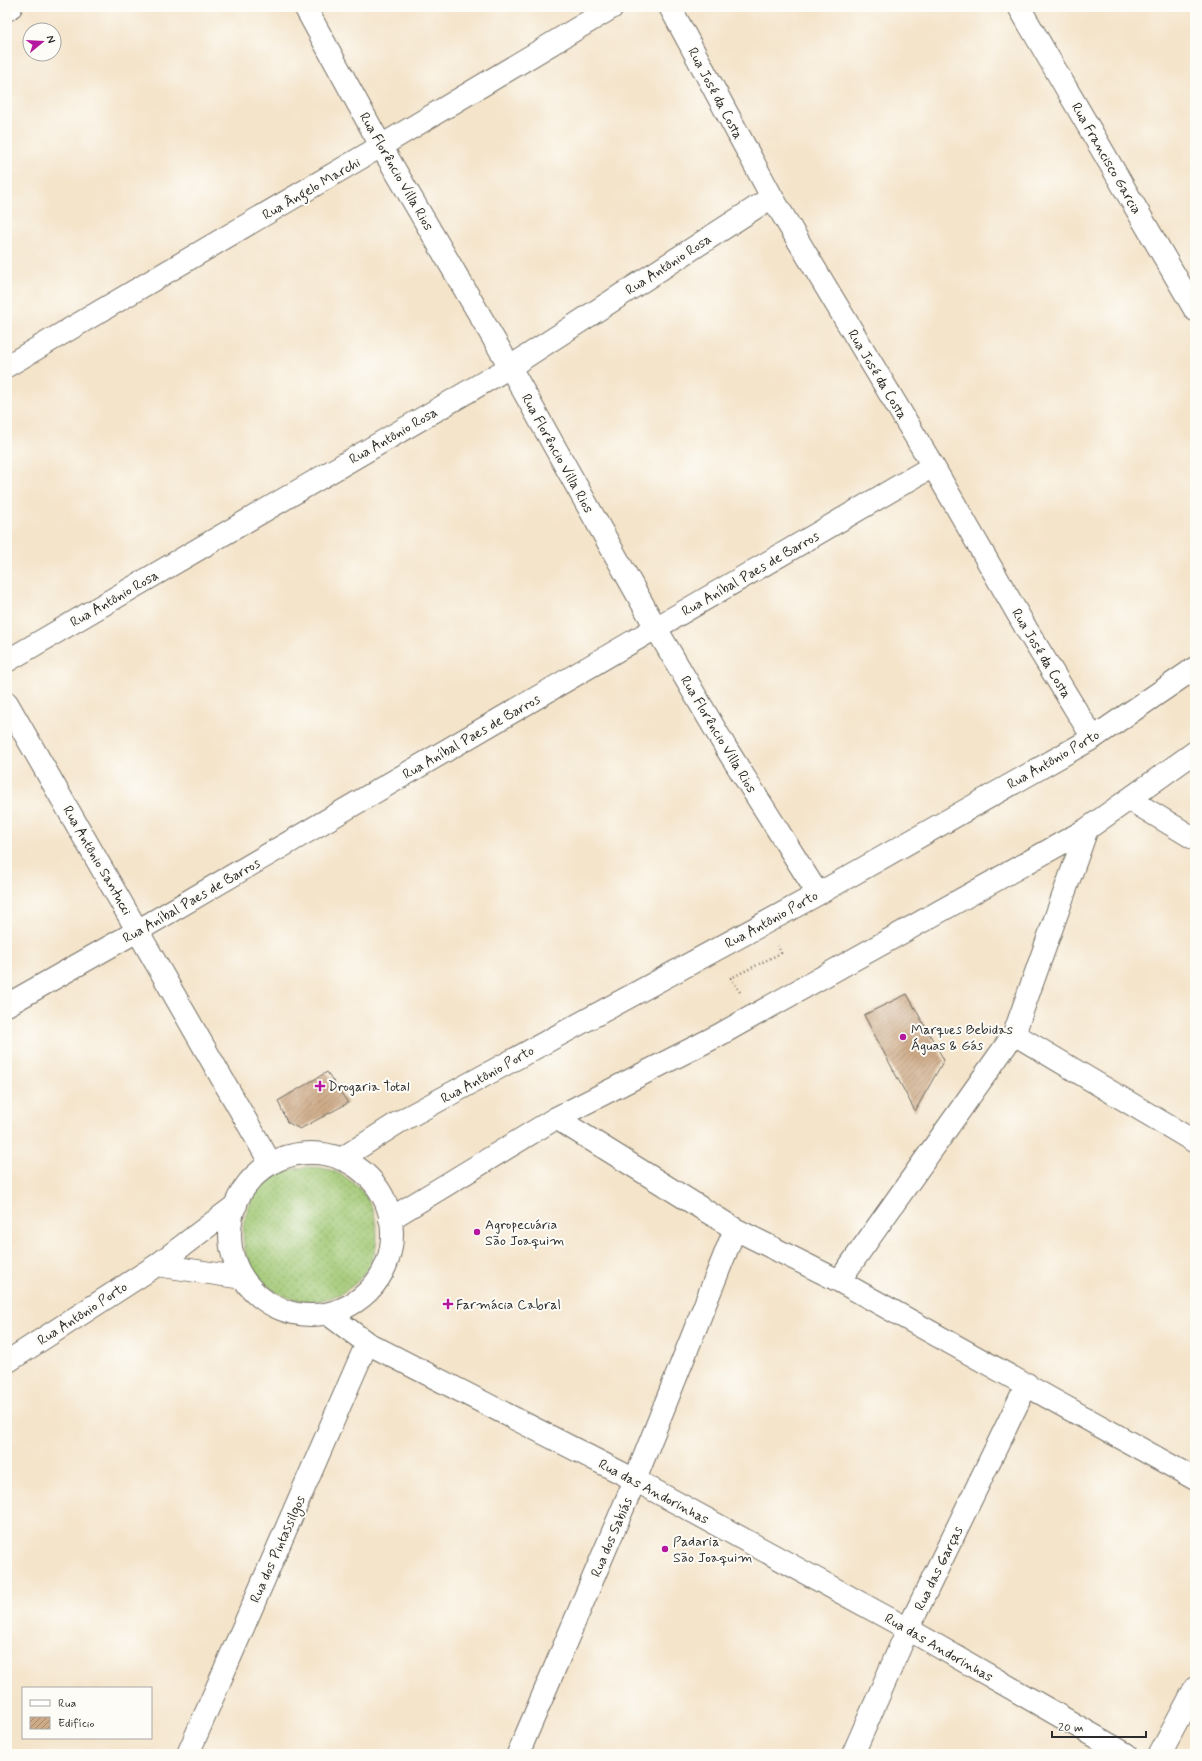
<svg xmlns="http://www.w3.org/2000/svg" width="1202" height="1761" font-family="Mynerve,sans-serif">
	<defs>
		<pattern id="grass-dots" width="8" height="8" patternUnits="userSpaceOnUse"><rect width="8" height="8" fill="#a0c873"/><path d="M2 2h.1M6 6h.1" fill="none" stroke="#83a35f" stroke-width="1.8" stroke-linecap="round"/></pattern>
		<pattern id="building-hatch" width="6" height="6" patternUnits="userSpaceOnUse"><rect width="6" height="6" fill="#ceab88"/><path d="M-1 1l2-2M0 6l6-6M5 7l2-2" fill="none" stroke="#a78b6f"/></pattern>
	</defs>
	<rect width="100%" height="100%" fill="#fdfcf7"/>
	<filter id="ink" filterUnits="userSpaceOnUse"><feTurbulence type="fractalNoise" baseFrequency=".025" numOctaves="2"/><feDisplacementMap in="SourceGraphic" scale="8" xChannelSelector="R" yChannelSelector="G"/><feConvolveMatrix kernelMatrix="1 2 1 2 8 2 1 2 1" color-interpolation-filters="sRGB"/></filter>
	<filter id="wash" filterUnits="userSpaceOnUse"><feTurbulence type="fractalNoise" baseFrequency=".012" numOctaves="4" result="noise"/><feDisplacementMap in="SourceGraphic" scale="16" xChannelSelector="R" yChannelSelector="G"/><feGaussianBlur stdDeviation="0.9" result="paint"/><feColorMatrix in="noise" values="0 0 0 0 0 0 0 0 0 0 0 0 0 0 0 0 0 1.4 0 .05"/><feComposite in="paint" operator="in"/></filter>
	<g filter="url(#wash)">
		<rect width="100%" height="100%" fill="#f4e4ca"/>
		<path fill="url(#grass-dots)" stroke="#667a4f" d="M243 1234a67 67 0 1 1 134 0a67 67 0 1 1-134 0Z"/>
		<g id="blocks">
			<path fill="url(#building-hatch)" d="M907 994 944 1060 915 1111 864 1015Z
				M327 1072 348 1103 300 1129 287 1122 278 1101Z"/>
		</g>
	</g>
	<g filter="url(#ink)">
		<use href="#blocks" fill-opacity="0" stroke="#716c63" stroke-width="1"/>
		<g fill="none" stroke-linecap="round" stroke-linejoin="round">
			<defs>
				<path id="minor" d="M305 7 381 146 510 367 656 628 726 748 818 894
					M670 7 772 197 933 466 1027 630 1093 738
					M1019 7 1195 310
					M7 10 11 7
					M7 366 381 146 613 7
					M7 661 510 367 772 197
					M7 703 271 1164
					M1129 799 1195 839
					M7 1005 139 930 933 466
					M1014 1034 1195 1142
					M556 1118 735 1229 839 1281 1195 1479
					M230 1234a81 81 0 1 1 162 0a81 81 0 1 1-162 0Z
					M341 1159 399 1122 818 894 1093 738 1195 668
					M390 1219 556 1118 719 1035 1087 829 1195 752
					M157 1265 243 1278
					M839 1281 1014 1034 1087 829
					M328 1314 367 1343 635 1480 908 1629 1126 1754
					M7 1362 157 1265 236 1205
					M188 1754 367 1343
					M518 1754 635 1480 735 1229
					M853 1754 908 1629 1027 1384
					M1160 1754 1195 1688"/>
			</defs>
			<use href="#minor" stroke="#716c63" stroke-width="24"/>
			<path stroke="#716c63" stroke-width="2.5" stroke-dasharray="1 3" stroke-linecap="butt" d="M740 992 731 978 781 953 778 946"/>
			<use href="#minor" stroke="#fff" stroke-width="22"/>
		</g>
	</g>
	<g fill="#b5179e" stroke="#fdfcf7" stroke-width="1.5">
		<circle cx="903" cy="1037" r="4"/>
		<path d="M318 1080h4v4h4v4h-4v4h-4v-4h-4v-4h4z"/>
		<circle cx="477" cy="1232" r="4"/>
		<path d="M446 1298h4v4h4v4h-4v4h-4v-4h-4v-4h4z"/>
		<circle cx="665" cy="1549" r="4"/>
	</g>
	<g text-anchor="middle" stroke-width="4" stroke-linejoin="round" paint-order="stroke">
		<g font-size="14" fill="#2b2b2b" stroke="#fdfcf7">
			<text transform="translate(716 93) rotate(62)" y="5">Rua José da Costa</text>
			<text transform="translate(1107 158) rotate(60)" y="5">Rua Francisco Garcia</text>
			<text transform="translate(397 171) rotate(60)" y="5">Rua Florêncio Villa Rios</text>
			<text transform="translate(311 188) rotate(-30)" y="5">Rua Ângelo Marchi</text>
			<text transform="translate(668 264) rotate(-33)" y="5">Rua Antônio Rosa</text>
			<text transform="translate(878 374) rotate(59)" y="5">Rua José da Costa</text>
			<text transform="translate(393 435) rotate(-30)" y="5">Rua Antônio Rosa</text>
			<text transform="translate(558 453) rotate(61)" y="5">Rua Florêncio Villa Rios</text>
			<text transform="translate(750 573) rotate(-30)" y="5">Rua Aníbal Paes de Barros</text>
			<text transform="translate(114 598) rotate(-30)" y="5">Rua Antônio Rosa</text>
			<text transform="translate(1042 653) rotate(59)" y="5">Rua José da Costa</text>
			<text transform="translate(719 734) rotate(59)" y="5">Rua Florêncio Villa Rios</text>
			<text transform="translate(471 736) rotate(-30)" y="5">Rua Aníbal Paes de Barros</text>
			<text transform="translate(1053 759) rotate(-30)" y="5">Rua Antônio Porto</text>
			<text transform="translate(98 860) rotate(60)" y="5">Rua Antônio Santucci</text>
			<text transform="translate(191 900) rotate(-30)" y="5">Rua Aníbal Paes de Barros</text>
			<text transform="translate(771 919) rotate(-29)" y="5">Rua Antônio Porto</text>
			<text transform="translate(487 1074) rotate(-29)" y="5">Rua Antônio Porto</text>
			<text transform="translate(82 1313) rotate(-33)" y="5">Rua Antônio Porto</text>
			<text transform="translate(654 1491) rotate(28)" y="5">Rua das Andorinhas</text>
			<text transform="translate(611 1537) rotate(-67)" y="5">Rua dos Sabiás</text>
			<text transform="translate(277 1549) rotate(-66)" y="5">Rua dos Pintassilgos</text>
			<text transform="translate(938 1568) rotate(-64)" y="5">Rua das Garças</text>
			<text transform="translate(939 1647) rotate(30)" y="5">Rua das Andorinhas</text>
		</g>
		<g font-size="14" fill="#2b2b2b" stroke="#fdfcf7" text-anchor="start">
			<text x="911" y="1034">Marques Bebidas<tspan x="911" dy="16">Águas &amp; Gás</tspan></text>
			<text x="328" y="1091">Drogaria Total</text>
			<text x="485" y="1229">Agropecuária<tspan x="485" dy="16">São Joaquim</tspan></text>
			<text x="456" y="1309">Farmácia Cabral</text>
			<text x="673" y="1546">Padaria<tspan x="673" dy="16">São Joaquim</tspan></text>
		</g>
	</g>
	<rect width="1202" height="1761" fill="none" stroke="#fdfcf7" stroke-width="24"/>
	<rect x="22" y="1687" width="130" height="52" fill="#fdfcf7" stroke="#a9a8a5"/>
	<rect x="30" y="1700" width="20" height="6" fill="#ffffff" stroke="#a9a8a5"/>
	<text x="58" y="1707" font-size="12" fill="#2b2b2b">Rua</text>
	<rect x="30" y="1717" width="20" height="12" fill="url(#building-hatch)" stroke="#a9a8a5"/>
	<text x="58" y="1727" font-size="12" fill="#2b2b2b">Edifício</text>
	<g transform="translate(42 42) rotate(72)"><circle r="19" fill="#fdfcf7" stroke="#a9a8a5"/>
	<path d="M0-3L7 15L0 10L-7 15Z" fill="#b5179e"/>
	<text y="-6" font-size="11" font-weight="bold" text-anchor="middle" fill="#2b2b2b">N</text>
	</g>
	<path d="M1052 1731v6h94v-6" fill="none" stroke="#2b2b2b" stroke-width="2"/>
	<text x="1058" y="1731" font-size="12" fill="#2b2b2b" stroke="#fdfcf7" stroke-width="3" paint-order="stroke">20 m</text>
</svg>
